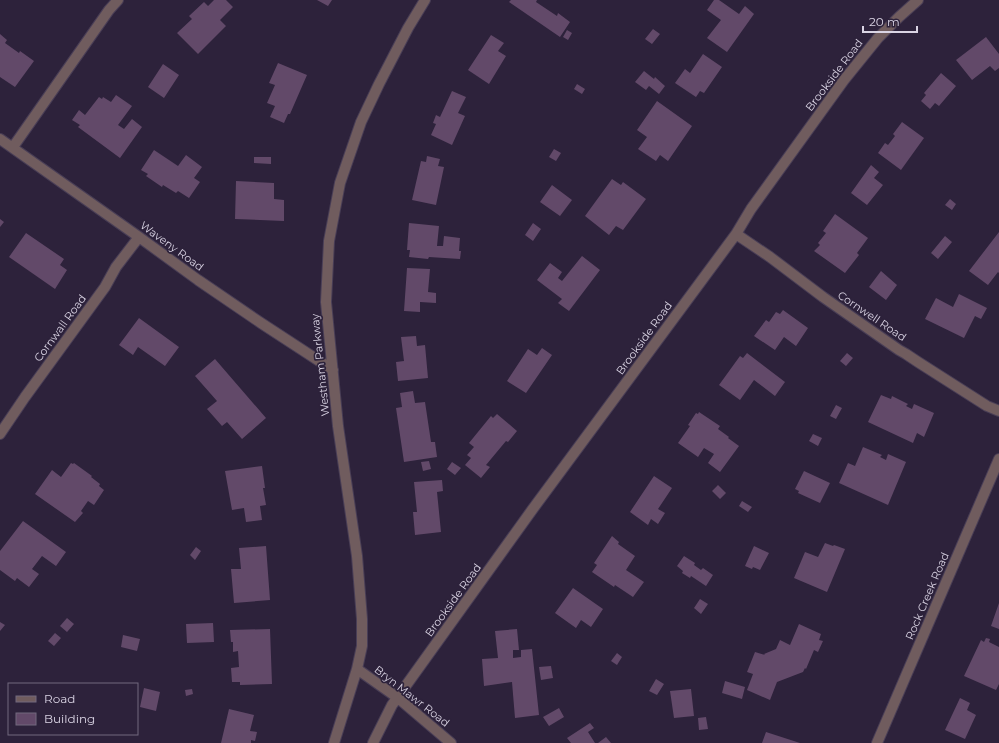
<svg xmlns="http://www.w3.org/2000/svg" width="999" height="743" font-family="Montserrat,sans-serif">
	<rect width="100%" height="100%" fill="#2d223b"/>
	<path fill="#624969" d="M214 0H226L233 7 220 20 226 26 198 54 177 33 192 19 189 16 204 2 208 6Z
		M317 0H332L328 6Z
		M511 0H537L536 2 557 16 558 13 570 22 560 37 509 2Z
		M714 0H719L739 14 745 6 754 14 727 52 707 38 721 20 707 10Z
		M653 29 660 34 652 44 645 39Z
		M567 30 572 33 568 40 563 37Z
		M0 34 7 40 5 43 19 53 20 51 34 61 15 87 0 77Z
		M491 35 504 43 498 51 506 56 489 84 468 70Z
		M986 37 999 54V68L995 71 990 66 972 80 956 60Z
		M703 54 722 67 704 93 700 91 696 97 675 83 685 69 690 73Z
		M278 63 307 75 290 114H288L284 123 270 117 275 106 267 103 275 85 269 83Z
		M163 64 179 75 164 98 148 87Z
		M644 71 654 79 655 77 665 86 659 94 649 86 646 90 635 82Z
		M941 73 956 86 939 106 935 103 930 109 921 101 926 95 924 93Z
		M577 84 585 89 582 94 574 89Z
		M452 91 466 97 458 113 465 116 452 145 431 135 436 124 433 123 436 115 440 117Z
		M116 95 132 106 118 125 124 129 132 119 142 127 120 158 78 127 80 125 72 120 79 110 85 115 99 97 102 99 103 97 111 102Z
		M657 101 692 126 668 161 660 155 656 161 638 149 647 137 637 130Z
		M902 122 924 138 901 170 878 153 885 143 888 145 895 136 893 134Z
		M554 149 561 153 556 161 549 157Z
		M154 150 178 166 186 155 202 167 194 178 200 182 189 198 178 191 176 193 163 185 162 187 146 176 148 174 141 170Z
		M427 156 440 159 438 166 444 167 436 205 412 200 421 161 426 162Z
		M254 157H271V164L254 163Z
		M871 165 879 172 874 178 883 185 867 205 851 193Z
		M612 179 621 185 623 182 646 199 623 230 616 226 609 235 585 216Z
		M236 181 274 183V199L284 200V221L235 219Z
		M552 185 572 200 560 216 540 202Z
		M950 199 956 204 952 210 945 205Z
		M835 214 868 238 857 253 859 255 845 273 814 251 820 245 818 243 826 233 823 231Z
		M0 219 4 222 0 227Z
		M409 223 439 226 437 246H443L444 236 460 238 459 251H461L460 259 429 257 428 259 409 257 410 250H407Z
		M533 223 541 229 533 241 525 235Z
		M999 232V273L998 272 988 285 969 271Z
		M26 233 64 259 60 265 67 270 55 289 9 257Z
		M945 236 952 242 938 259 931 253Z
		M582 256 600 270 569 311 558 303 562 299 537 280 550 263 562 272 558 278 562 281Z
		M407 268 430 269 428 292 436 293V303L420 302V312L404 311Z
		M881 271 897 285 886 300 869 287Z
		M959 294 987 308 981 319 975 316 964 338 925 319 936 298 953 307Z
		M783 310 808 328 796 346 784 337 775 350 754 336 766 320 769 322 776 312 780 314Z
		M139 318 179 347 165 366 138 347 133 355 119 345Z
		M416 336 417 346 425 345 428 378 398 381 396 362 404 361 401 337Z
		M542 348 552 355 526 393 507 381 528 349 537 355Z
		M747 353 785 382 775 396 754 380 740 400 719 385 740 356 743 358Z
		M847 353 853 358 846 366 840 361Z
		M215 359 266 418 242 439 227 422 222 426 207 409 217 401 195 376Z
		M413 391 415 403 425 402 431 442H435L437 457 404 462 396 408 402 407 400 393Z
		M881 395 891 399 892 396 908 404 906 406 912 409 914 404 934 413 924 437 917 433 913 443 868 422Z
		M836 405 842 408 836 419 830 416Z
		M699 412 720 426 718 429 729 437 728 438 739 446 720 472 708 463 714 454 704 448 698 457 678 443 690 426 688 425 696 413 698 414Z
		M497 414 517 431 508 442 506 441 486 465 490 467 481 478 465 465 471 458 467 455 474 447 469 443 491 416 493 418Z
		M813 434 822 438 818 446 809 441Z
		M863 447 882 455 880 457 886 460 888 454 906 462 888 505 839 483 848 463 855 466Z
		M429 461 431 469 423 471 421 462Z
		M452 462 461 468 455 475 447 469Z
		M71 463 73 464 74 463 92 476 91 477 100 484 99 486 104 490 94 505 88 501 81 511 83 513 75 522 35 494 52 470 61 477Z
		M262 466 265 488H263L266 505 260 506 262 520 246 522 244 508 232 510 225 471Z
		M804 471 830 483 820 503 798 493 799 491 795 489Z
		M654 476 672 488 658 509 665 513 658 524 651 519 648 525 630 512Z
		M442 480 443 491 437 492 441 532 415 535 413 512H417L414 482Z
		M718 485 726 493 720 499 712 491Z
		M742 501 752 507 748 512 739 506Z
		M23 521 66 552 56 566 42 556 32 569 39 574 29 587 17 578 15 581 0 570V551Z
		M612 536 619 542 618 544 635 556 626 570 644 582 633 597 615 585 614 587 592 572 597 565 594 563Z
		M825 543 833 546 834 545 845 549 827 592 794 578 805 552 818 557Z
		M266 546 270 600 234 603 231 569H241L239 548Z
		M754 546 769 553 760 570 753 567 752 569 745 566Z
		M196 547 201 551 195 560 190 555Z
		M684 556 695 563 694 565 701 570 703 568 713 575 706 586 691 576 690 578 682 573 683 571 677 566Z
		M573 588 603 609 591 627 581 620 576 628 555 613Z
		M700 599 708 604 701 614 694 608Z
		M999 603V629L991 626Z
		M67 618 74 624 67 632 60 626Z
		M0 622 5 625 0 631Z
		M213 623 214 642 187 643 186 624Z
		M799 624 821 634 819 640 823 641 818 652 814 650 806 669 805 668 803 672 777 682 770 700 747 690 753 674 747 672 755 652 765 655 764 654 776 649 780 640 790 645Z
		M270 629 272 684 240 685V682H232L231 668 239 667 238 651 233 652V642H231L230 630Z
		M517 629 519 650H513V658L521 657V650L532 649 539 715 515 718 512 682 484 686 482 659 498 658 495 631Z
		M55 633 61 638 54 646 48 641Z
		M123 635 140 639 137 651 121 647Z
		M986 638 990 639 989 642 999 647V684L996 690 964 676 981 640 984 642Z
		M617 653 622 657 617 665 611 661Z
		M551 666 553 678 541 680 539 667Z
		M656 679 664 684 657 695 649 691Z
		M725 681 745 687 742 699 722 693Z
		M144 688 160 692 156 711 140 707Z
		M192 689 193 694 186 696 185 690Z
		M691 689 694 716 674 718 670 691Z
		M960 698 970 703 967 710 976 715 965 739 945 730Z
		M559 708 564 717 549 726 543 717Z
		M229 709 254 715 250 731 257 732 255 741 251 740V743H221Z
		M706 717 708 729 699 730 698 718Z
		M590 723 594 728 588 732 595 743H571L567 738Z
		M766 732 800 743H762Z
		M606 737 611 743H598Z"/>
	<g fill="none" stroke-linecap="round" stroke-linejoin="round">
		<defs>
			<path id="minor" d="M0 139 139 237 198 280 261 323 333 370
				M13 147 109 10 118 0
				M736 234 770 257 823 297 899 350 906 354 918 362 987 406 999 411
				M0 434 25 397 105 287 116 267 139 237
				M357 669 398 698 451 743
				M334 743 357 669 362 646V619L357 556 338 426 326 302 329 241 340 183 361 122 379 84 408 28 425 0
				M373 743 392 705 532 510 736 234 751 209 844 80 878 38 899 17 918 0
				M877 743 999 459"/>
		</defs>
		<use href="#minor" stroke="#493e56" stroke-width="12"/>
		<use href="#minor" stroke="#705c5e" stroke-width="10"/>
	</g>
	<g text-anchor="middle" stroke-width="3.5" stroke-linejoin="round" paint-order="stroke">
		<g font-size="11" fill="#dad4e4" stroke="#2d223b">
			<text transform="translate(834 75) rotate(-53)" y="4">Brookside Road</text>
			<text transform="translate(172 246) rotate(36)" y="4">Waveny Road</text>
			<text transform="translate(872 316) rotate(34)" y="4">Cornwell Road</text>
			<text transform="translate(60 328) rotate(-54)" y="4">Cornwall Road</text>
			<text transform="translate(644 338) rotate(-54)" y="4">Brookside Road</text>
			<text transform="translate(320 365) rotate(-96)" y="4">Westham Parkway</text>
			<text transform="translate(927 596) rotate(-67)" y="4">Rock Creek Road</text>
			<text transform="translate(453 600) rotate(-54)" y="4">Brookside Road</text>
			<text transform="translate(412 696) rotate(38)" y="4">Bryn Mawr Road</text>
		</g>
	</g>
	<rect x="8" y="683" width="130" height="52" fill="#2d223b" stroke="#72697f"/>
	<rect x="16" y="696" width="20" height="6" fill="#705c5e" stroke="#72697f"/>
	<text x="44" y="703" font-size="12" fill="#dad4e4">Road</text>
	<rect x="16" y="713" width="20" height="12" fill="#624969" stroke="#72697f"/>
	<text x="44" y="723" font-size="12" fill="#dad4e4">Building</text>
	<path d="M863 26v6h54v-6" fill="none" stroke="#dad4e4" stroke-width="2"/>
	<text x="869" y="26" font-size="12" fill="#dad4e4" stroke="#2d223b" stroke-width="3" paint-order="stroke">20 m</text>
</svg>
